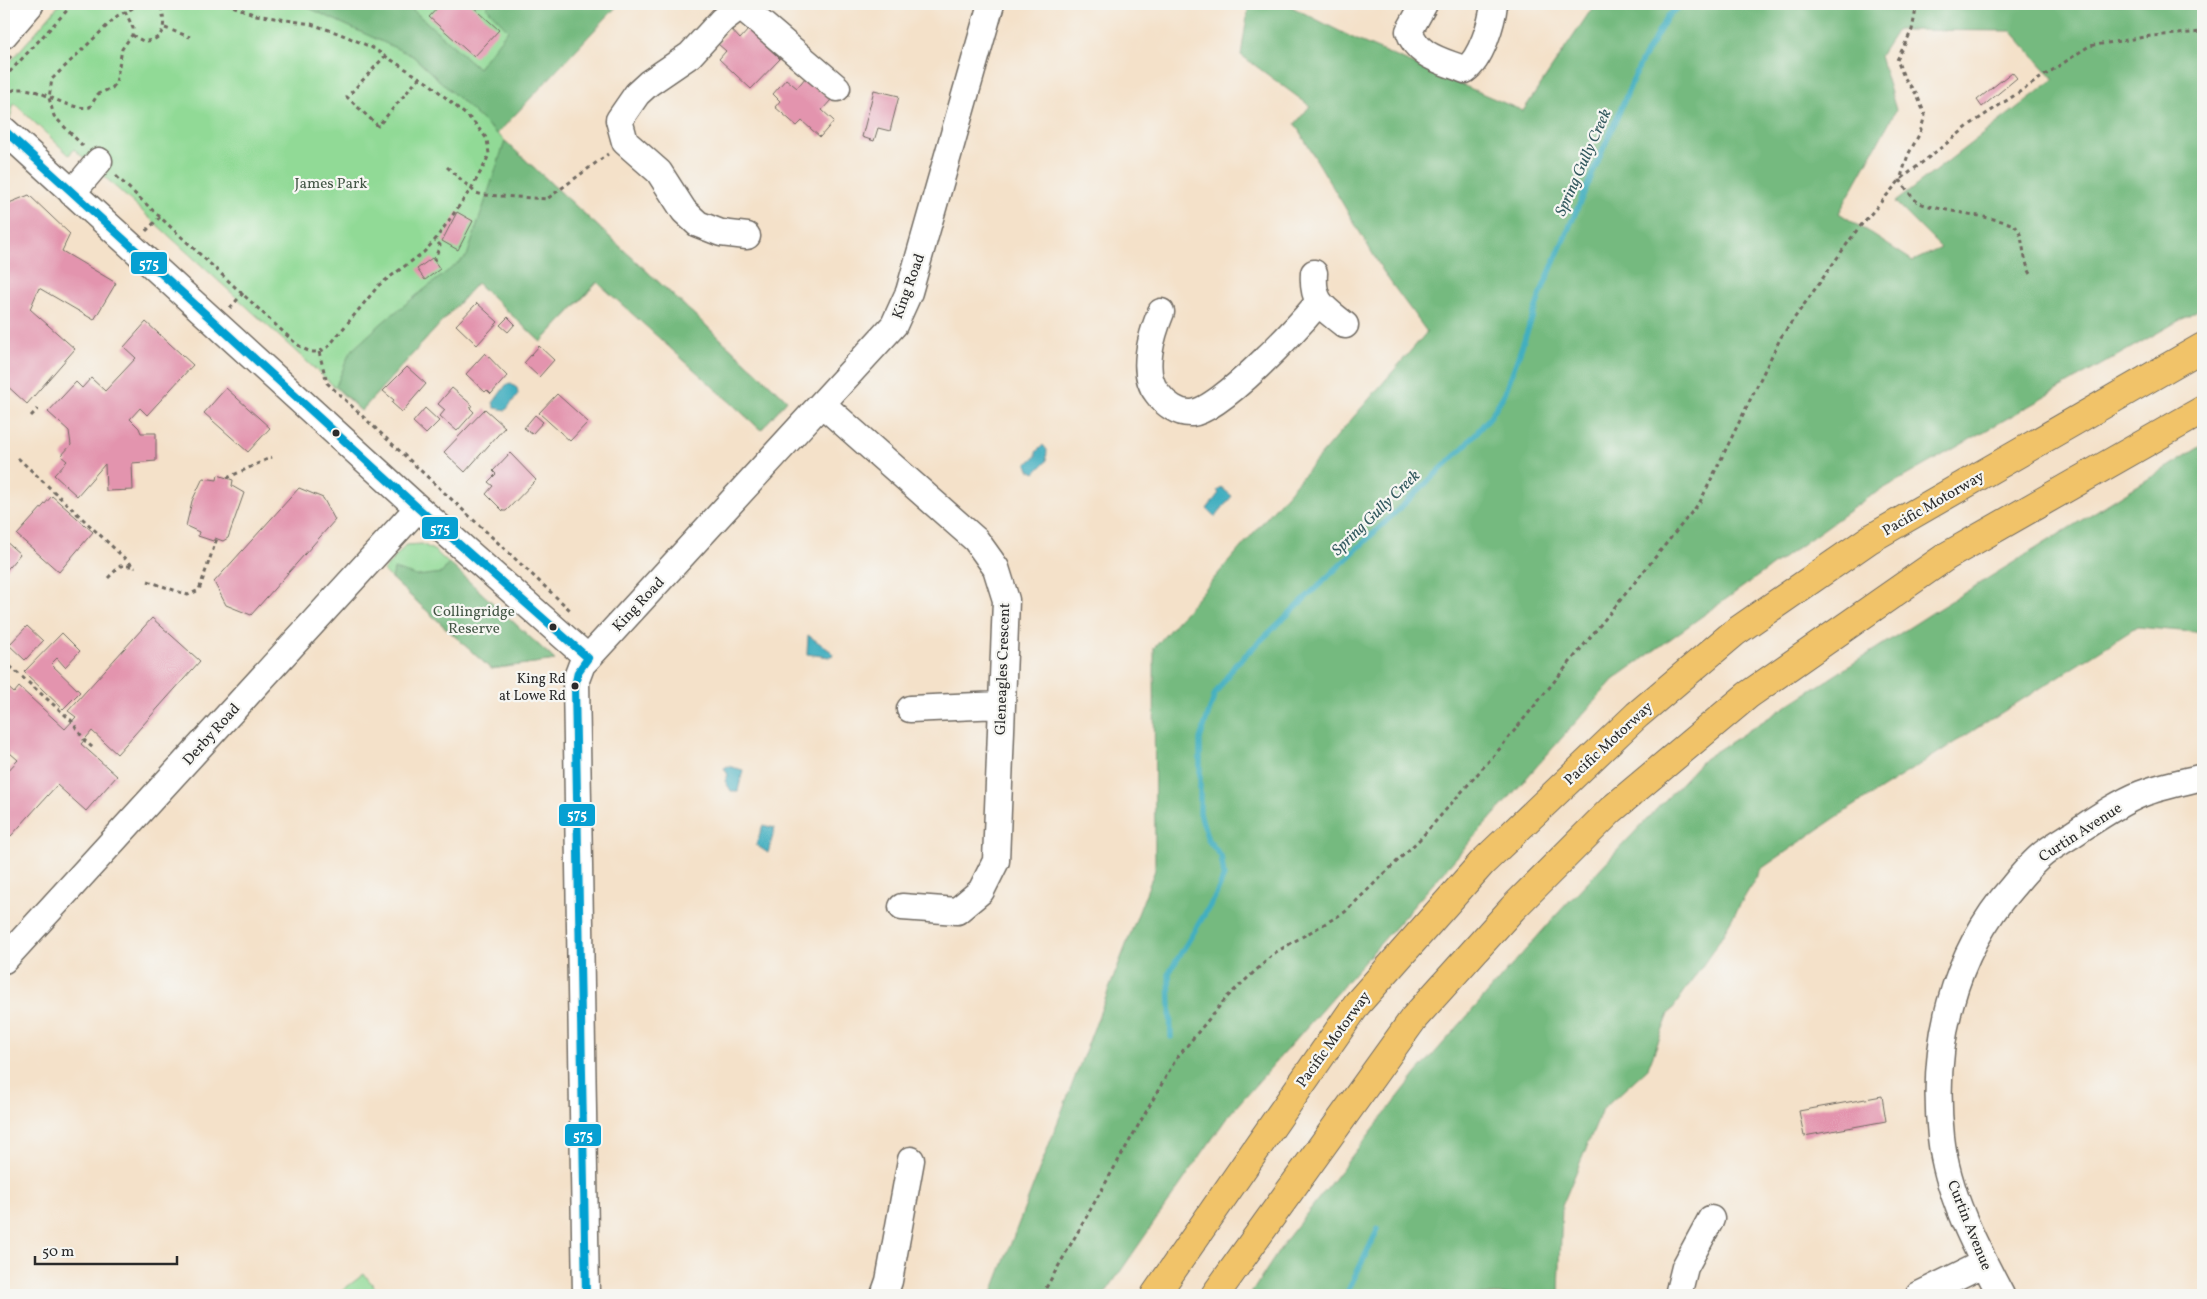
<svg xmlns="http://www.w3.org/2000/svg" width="2207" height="1299" font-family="Vollkorn,serif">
	<rect width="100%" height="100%" fill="#f6f6f2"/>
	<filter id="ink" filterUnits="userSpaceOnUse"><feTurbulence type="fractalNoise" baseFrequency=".02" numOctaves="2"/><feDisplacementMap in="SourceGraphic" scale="10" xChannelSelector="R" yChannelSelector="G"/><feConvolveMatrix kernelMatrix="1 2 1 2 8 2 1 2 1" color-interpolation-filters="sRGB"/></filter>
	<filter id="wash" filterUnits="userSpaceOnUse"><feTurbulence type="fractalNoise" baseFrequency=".0096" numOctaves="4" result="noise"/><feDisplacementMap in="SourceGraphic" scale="20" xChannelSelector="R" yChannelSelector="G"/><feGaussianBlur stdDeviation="1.12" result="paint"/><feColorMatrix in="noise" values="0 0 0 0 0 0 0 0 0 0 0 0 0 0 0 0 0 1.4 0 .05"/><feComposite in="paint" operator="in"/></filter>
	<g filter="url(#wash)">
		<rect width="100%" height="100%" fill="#f4e1c9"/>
		<path fill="#91da96" stroke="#5e8260" d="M60 4H356L787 400 761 430 598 282 541 342 477 283 361 411 74 149 69 155 14 103 10 118 4 114V69Z
			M406 4H489L486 7 509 30 478 68Z
			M422 544 435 551 555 660 491 669 383 571 406 545Z
			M364 1274 381 1295H336Z"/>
		<path fill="#74ba7f" stroke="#507255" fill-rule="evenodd" d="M300 4H406L478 68 508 30 486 7 489 4H619L497 134 413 56Z
			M1249 4H1286L1357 40 1523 111 1595 4H2203V307L1867 498 1613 680 1228 1116 1104 1295H991L1155 870 1154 648 1427 332 1386 276 1295 124 1310 106 1241 55ZM1897 30 2011 31 2054 79 1895 202 1941 248 1913 261 1839 213 1896 110 1880 56Z
			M505 141 787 400 761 430 597 282 541 342 477 283 361 411 336 386 350 352 384 321 467 256Z
			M2203 445V633L2137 627 1835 818 1761 869 1714 949 1669 1014 1648 1068 1602 1110 1562 1206 1559 1295H1250L1286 1240 1417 1073 1559 912 1704 759 1935 611Z
			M449 563 555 660 491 669 392 579 394 569 417 576 442 573Z"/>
		<path fill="#42afc0" stroke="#366d76" d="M511 384 517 388 518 394 506 410 495 408 493 403 506 385Z
			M1043 445 1047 450 1046 462 1035 473 1029 470 1027 464 1036 456V452Z
			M1221 487 1232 496 1215 517 1207 509 1219 493 1217 491Z
			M808 635 832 652 833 655 829 657 807 654Z
			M728 766 743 770 738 791H731L725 781 728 775 724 768Z
			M763 825 775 828 768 853 756 845Z"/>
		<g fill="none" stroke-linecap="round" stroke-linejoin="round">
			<path stroke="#42afc0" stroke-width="5.5" d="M1171 1037 1169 973 1215 897 1224 876 1221 856 1208 840 1200 813V739L1215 694 1235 665 1463 448 1490 417 1505 393 1544 285 1641 62 1668 16 1683 4
				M1346 1295 1378 1229"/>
		</g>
		<g id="blocks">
			<path fill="#e394ae" d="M441 4H470L499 30 474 57 429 17Z
				M731 29 740 39 749 29 780 59 751 89 719 59 726 51 718 44Z
				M2012 72 2017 78 1982 107 1977 100Z
				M805 78 831 100 822 110 834 121 820 137 802 121 797 126 775 107 780 101 773 94 786 79 797 88Z
				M874 90 899 96 890 131 878 128 874 141 862 137Z
				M4 194 9 203 29 195 70 234 62 251 116 283 94 320 39 288 30 309 75 349 27 404 4 383Z
				M457 212 473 221 458 250 442 241Z
				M432 258 440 269 425 280 417 269Z
				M477 303 498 322 477 345 456 325Z
				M508 317 515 324 508 332 500 325Z
				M146 322 193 365 147 415 140 408 130 419 139 428 141 433H156V461L132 463 133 490 106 491 105 464 77 496 54 475 67 461 61 456 71 445 69 431 48 412 76 382 82 388 91 378 105 391 136 358 124 347Z
				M539 346 554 360 539 377 524 363Z
				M485 353 507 376 491 394 487 390 485 392 466 374Z
				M407 367 426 384 402 412 392 403 394 400 383 391Z
				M226 388 270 428 248 452 204 413Z
				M452 388 472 405 470 408 474 412 457 431 440 416 445 410 438 404Z
				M557 394 588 422 570 441 539 413Z
				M425 408 439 421 426 434 413 422Z
				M485 409 505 427 465 472 444 452Z
				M535 415 543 422 532 434 524 428Z
				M510 453 536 480 506 511H503L486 494 493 486 488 482 496 474 493 471Z
				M218 475 233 480 232 486 244 493 228 538 223 541 215 538 213 541 198 536 199 532 186 526 192 501 203 478 217 480Z
				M299 488 323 498 335 520 251 615 226 605 214 582Z
				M52 496 93 532 59 572 17 535Z
				M4 540 20 554 4 573Z
				M152 618 200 661 117 754 92 731 81 744 117 776 86 811 57 785 11 836 4 830V775L18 760 10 753 4 760V684L14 693 19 687 65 729 76 717 68 711Z
				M27 626 43 641 25 660 9 645Z
				M62 633 80 651 65 667 57 658 51 664 80 692 63 709 24 672Z
				M1882 1096 1886 1121 1804 1136 1799 1111Z"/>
		</g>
	</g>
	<g filter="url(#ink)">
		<use href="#blocks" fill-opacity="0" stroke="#716b62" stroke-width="1"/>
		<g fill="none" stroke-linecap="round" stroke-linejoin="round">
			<defs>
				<path id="minor" d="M743 4 722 20 690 55 649 83 637 94 619 120 625 142 659 172 684 211 698 224 721 233 747 236
					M1424 4 1409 31C1418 57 1441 60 1465 70 1481 59 1492 23 1494 4
					M741 6 837 88
					M4 35 30 5
					M4 130 418 508 588 658
					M72 193 99 161
					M1314 273C1312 303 1323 307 1345 325
					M1161 312C1152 334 1140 372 1157 393 1165 404 1178 414 1192 413 1221 410 1298 327 1318 303
					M822 404 976 540 996 568 1006 600 996 861 981 891 957 911 902 907
					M910 709 1000 705
					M4 960 418 508
					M586 1295 576 680 582 664 588 658 894 325 909 292 991 4
					M884 1295 889 1281 911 1160
					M1678 1295 1685 1267 1711 1219
					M1919 1295 1984 1263
					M2001 1295C1975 1246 1947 1193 1941 1137 1931 1046 1952 955 2013 886 2023 874 2034 860 2047 851 2058 843 2071 836 2082 828 2100 816 2121 802 2141 794 2161 786 2183 782 2203 777"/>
				<path id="highway" d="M1155 1295 1357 1004 1482 863 1637 715 1734 633 1870 539 2203 347
					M1215 1295 1414 1018 1513 908 1611 810 1748 695 1947 556 2203 410"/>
			</defs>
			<use href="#minor" stroke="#716b62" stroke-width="29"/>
			<use href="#highway" stroke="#716b62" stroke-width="30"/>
			<path stroke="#716b62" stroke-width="3" stroke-dasharray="4 4" stroke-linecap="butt" d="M1917 4 1912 30 1897 60 1904 77 1917 95 1925 115 1920 133 1908 155 1900 180C1905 186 1912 200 1920 203 1938 211 2008 218 2016 227 2024 235 2022 260 2031 274
				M165 28 190 37
				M132 35 143 41C167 42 166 20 160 4
				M386 55 347 97 378 126 420 77
				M4 65 11 56
				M4 78 73 4
				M4 93C9 93 14 89 18 89 42 87 65 111 90 107L98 94 112 88 116 83 122 49 132 35 133 28 125 11
				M83 146 54 116 49 98 52 79 117 16 141 4
				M447 167 476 193 483 195 547 199 608 154
				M116 176 293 341C304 350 314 357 328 347L379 285 424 252 435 240 471 189 485 164 489 154 487 139 473 121 431 85 371 47 338 33 311 24 256 15 227 4
				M146 231 160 217
				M434 261 440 245 435 240
				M230 308 243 293
				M319 352 327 383 571 611
				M31 416 38 409
				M18 458 135 568
				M227 478 272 457
				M108 578 120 566H133
				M148 581 188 595 199 590 217 538
				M4 661 72 721 84 740 93 748
				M1042 1295 1176 1059 1227 997 1276 952 1345 912 1420 839 1497 752 1700 502 1781 337 1857 230 1900 180 1971 124 2089 46 2151 36 2203 32"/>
			<use href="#minor" stroke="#fff" stroke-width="26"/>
			<use href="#highway" stroke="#f1c369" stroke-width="28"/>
			<defs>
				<path id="bus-1" d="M4 130 418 508 588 658
					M586 1295 575 686 578 672 588 658"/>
			</defs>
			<use href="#bus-1" stroke="#f6f6f2" stroke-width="11"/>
			<use href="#bus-1" stroke="#06a0d2" stroke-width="8"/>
		</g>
	</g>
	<g fill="#2b2b2b" stroke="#f6f6f2" stroke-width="2">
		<circle cx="336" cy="433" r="4.5"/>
		<circle cx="553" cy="627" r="4.5"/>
		<circle cx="575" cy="686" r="4.5"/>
	</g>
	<g text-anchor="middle" stroke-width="4.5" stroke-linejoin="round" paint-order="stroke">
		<g font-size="14" fill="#2b2b2b" stroke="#f6f6f2" text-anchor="end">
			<text x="566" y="683">King Rd<tspan x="566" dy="17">at Lowe Rd</tspan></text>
		</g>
		<g font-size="15" fill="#445746" stroke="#f6f6f2">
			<text x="331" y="188">James Park</text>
			<text x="474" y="616">Collingridge<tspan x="474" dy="17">Reserve</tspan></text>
		</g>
		<g font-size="15" fill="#2b2b2b" stroke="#f6f6f2">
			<text transform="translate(908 286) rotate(-70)" y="5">King Road</text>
			<text transform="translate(1933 503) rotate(-30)" y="5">Pacific Motorway</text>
			<text transform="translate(638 604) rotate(-47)" y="5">King Road</text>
			<text transform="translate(1002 669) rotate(-88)" y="5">Gleneagles Crescent</text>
			<text transform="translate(211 734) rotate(-48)" y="5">Derby Road</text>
			<text transform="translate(1608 743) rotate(-43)" y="5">Pacific Motorway</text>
			<text transform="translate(2080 832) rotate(-33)" y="5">Curtin Avenue</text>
			<text transform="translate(1333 1039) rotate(-54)" y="5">Pacific Motorway</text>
			<text transform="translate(1970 1225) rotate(68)" y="5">Curtin Avenue</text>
		</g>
		<g font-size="16" font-style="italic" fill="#33595f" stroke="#f6f6f2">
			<text transform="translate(1582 162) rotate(-66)" y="6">Spring Gully Creek</text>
			<text transform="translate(1375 512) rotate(-44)" y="6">Spring Gully Creek</text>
		</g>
	</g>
	<g stroke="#f6f6f2" stroke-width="2">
		<rect x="130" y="251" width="38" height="24" rx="5" fill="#06a0d2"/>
		<rect x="421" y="516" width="38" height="24" rx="5" fill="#06a0d2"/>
		<rect x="558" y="803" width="38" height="24" rx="5" fill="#06a0d2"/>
		<rect x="564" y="1123" width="38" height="24" rx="5" fill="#06a0d2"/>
	</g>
	<g font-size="14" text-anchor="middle" font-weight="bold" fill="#fff">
		<text x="149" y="268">575</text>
		<text x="440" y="533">575</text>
		<text x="577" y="819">575</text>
		<text x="583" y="1140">575</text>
	</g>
	<rect width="2207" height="1299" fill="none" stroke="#f6f6f2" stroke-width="20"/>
	<path d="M35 1256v8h142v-8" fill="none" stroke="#2b2b2b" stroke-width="2.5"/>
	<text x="42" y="1256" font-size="15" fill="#2b2b2b" stroke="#f6f6f2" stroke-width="4" paint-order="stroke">50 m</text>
</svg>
